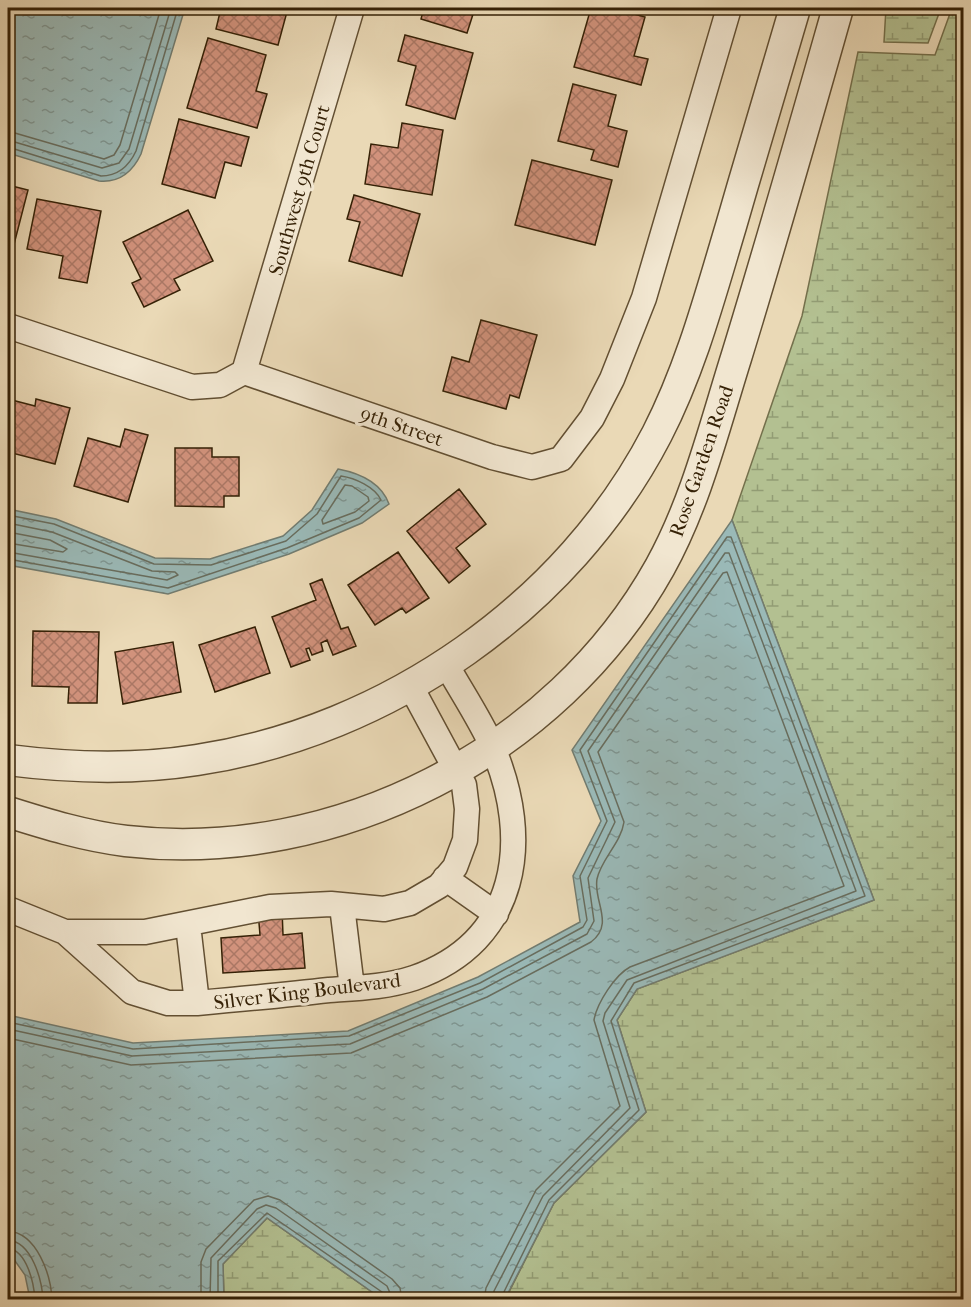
<svg xmlns="http://www.w3.org/2000/svg" width="971" height="1307" font-family="'IM FELL French Canon',serif">
	<defs>
		<pattern id="wetland-marsh" width="20" height="14" patternUnits="userSpaceOnUse" patternTransform="scale(1.5)"><rect width="20" height="14" fill="#b3c091"/><path d="M1 5h8M5 5V1M11 12h8M15 12V8" fill="none" stroke="#929c74"/></pattern>
		<pattern id="water-ripples" width="26" height="14" patternUnits="userSpaceOnUse" patternTransform="scale(1.5)"><rect width="26" height="14" fill="#9ab9b7"/><path d="M2 4q2-2 4 0t4 0M15 11q2-2 4 0t4 0" fill="none" stroke="#7e9693"/></pattern>
		<pattern id="building-cross-hatch" width="8" height="8" patternUnits="userSpaceOnUse" patternTransform="scale(1.5)"><rect width="8" height="8" fill="#d1927c"/><path d="M0 0l8 8M0 8l8-8" fill="none" stroke="#aa7764"/></pattern>
	</defs>
	<rect width="100%" height="100%" fill="#ead9b6"/>
	<filter id="stains"><feTurbulence type="fractalNoise" baseFrequency=".00333" numOctaves="4"/><feColorMatrix values="0 0 0 0 .2 0 0 0 0 .09 0 0 0 0 .02 0 0 0 .5 -.17"/></filter>
	<radialGradient id="worn" r=".72"><stop offset=".6" stop-color="#630" stop-opacity="0"/><stop offset="1" stop-color="#630" stop-opacity=".3"/></radialGradient>
	<path fill="url(#wetland-marsh)" stroke="#74704c" stroke-width="1.5" d="M886 8H941L928 43 884 42Z
		M952 8H963V1299L505 1300 554 1203 646 1112 617 1020 637 989 874 900 732 520 802 316 858 52 935 55Z
		M267 1218 382 1299H224L223 1264Z"/>
	<path fill="url(#water-ripples)" stroke="#727c70" stroke-width="1.5" d="M8 8H185L141 154C133 171 120 183 99 181L8 153Z
		M338 469C359 473 381 482 389 504L362 523 289 554 168 594 8 565V509L56 519 155 558 210 559 283 536 312 510Z
		M732 520 874 900 637 989 617 1020 646 1112 554 1203 505 1299H382L267 1218 223 1264 224 1299H30L25 1275 8 1251V1015L133 1043 348 1031 478 977 580 922 573 876 601 821 572 750Z"/>
	<g fill="none" stroke-linecap="round" stroke-linejoin="round">
		<path stroke="#686d5e" stroke-width="1.5" d="M8 131 104 159 114 155 120 145 161 8
			M8 140 102 168 119 163 129 149 171 8
			M8 147 101 176C118 176 129 166 136 151L178 8
			M345 485 352 486 368 497 369 501 355 512 323 524 322 520Z
			M8 515 54 524 154 564 211 565 286 541 317 514 341 476C355 478 375 487 381 500L359 518 287 548 168 588 8 559
			M8 523 52 532 152 571 175 572 178 575 167 580 8 552
			M8 532 50 540 67 549 63 552 8 543
			M8 1022 133 1049 349 1036 480 983 583 927 587 920 580 876 607 821 580 750 727 537H731L865 896 634 983 611 1021 639 1110 549 1200 500 1300
			M8 1029 132 1056 350 1044 483 989 587 934 594 921 588 878 615 822 588 751 725 553H729L856 891 627 980 605 1013 603 1021 630 1108 543 1196 494 1291 493 1300
			M8 1038 131 1065 351 1053 487 997 591 942C615 924 593 901 597 879 601 859 621 843 624 822L598 752 723 573 727 572 844 886 630 967C615 975 597 1003 594 1020L620 1106 536 1190 486 1288 484 1300
			M8 1231C37 1233 51 1275 52 1300
			M8 1240C32 1242 42 1280 43 1300
			M8 1248C27 1251 34 1283 35 1300
			M201 1300V1262L206 1249 254 1200 268 1196 280 1200 392 1279 400 1288 402 1300
			M210 1300 211 1258 257 1209 266 1205 276 1208 387 1286 393 1300
			M218 1300V1261L267 1213 382 1292 385 1300"/>
	</g>
	<path fill="url(#building-cross-hatch)" stroke="#352106" stroke-width="1.5" d="M221 8H288L278 45 216 29Z
		M424 8H475L467 33 421 19Z
		M591 8H612L645 17 634 56 648 59 641 85 574 67Z
		M405 35 473 53 455 119 406 105 416 66 398 61Z
		M208 38 266 55 256 91 267 94 257 128 187 108Z
		M573 84 616 95 608 126 627 131 618 167 591 160 594 150 558 141Z
		M179 119 249 137 241 166 225 162 215 198 162 184Z
		M402 123 443 130 432 195 365 184 371 144 398 148Z
		M532 160 612 180 595 245 515 225Z
		M8 185 28 190 11 256 8 255Z
		M354 195 420 214 402 276 349 261 360 222 347 219Z
		M37 199 101 211 87 283 59 278 63 256 27 249Z
		M188 210 213 261 174 279 180 290 144 307 132 283 141 279 123 242Z
		M481 320 537 335 519 398 510 395 506 409 443 391 452 357 469 362Z
		M8 399 35 406 36 399 70 408 55 464 8 452Z
		M125 429 148 435 128 502 74 486 88 438 120 447Z
		M175 448H212V457H239V496H224V507L175 506Z
		M459 489 486 524 456 548 470 566 449 583 407 531Z
		M398 552 429 598 406 613 402 608 375 625 348 585Z
		M322 579 341 629 348 627 356 646 333 655 327 640 321 643 323 651 312 655 309 648 306 649 310 660 291 667 272 617 316 600 310 584Z
		M255 627 270 673 215 692 199 645Z
		M33 631 99 632 97 703H68L69 687 32 686Z
		M8 637H12L8 689Z
		M173 642 181 692 123 704 115 652Z
		M282 909 283 935 302 933 305 968 223 973 221 938 260 935 258 911Z"/>
	<g fill="none" stroke-linecap="round" stroke-linejoin="round">
		<defs>
			<path id="minor" d="M8 326 192 387 220 385 244 372
				M244 372 492 457 532 467 561 459 592 418 612 379 644 298 729 8
				M244 372 352 8
				M445 878 496 914
				M342 906 352 988
				M8 909 65 932 132 992 168 1003H197C241 999 285 995 329 990 357 988 387 987 414 978 519 941 532 840 493 748 480 719 461 691 446 664
				M188 925 197 1003
				M65 932H145L270 907 331 904 384 909 410 903 439 886 455 867 465 840 467 809 464 785 410 685"/>
			<path id="tertiary" d="M8 760C71 768 134 770 197 760 388 731 568 606 657 434 691 368 710 296 731 226 752 153 774 80 795 8
				M8 812C46 824 85 836 126 841 336 865 557 752 660 567 696 502 714 428 736 358 772 241 805 124 838 8"/>
		</defs>
		<use href="#minor" stroke="#624f32" stroke-width="27"/>
		<use href="#tertiary" stroke="#624f32" stroke-width="33"/>
		<use href="#minor" stroke="#f1e6d0" stroke-width="24"/>
		<use href="#tertiary" stroke="#f1e6d0" stroke-width="30"/>
	</g>
	<g text-anchor="middle" stroke-width="6" stroke-linejoin="round" paint-order="stroke">
		<g font-size="20" fill="#352106" stroke="#f1e6d0">
			<text transform="translate(299 190) rotate(-74)" y="7">Southwest 9th Court</text>
			<text transform="translate(402 426) rotate(19)" y="7">9th Street</text>
			<text transform="translate(701 461) rotate(-71)" y="7">Rose Garden Road</text>
			<text transform="translate(307 991) rotate(-7)" y="7">Silver King Boulevard</text>
		</g>
	</g>
	<rect width="971" height="1307" fill="none" stroke="#ead9b6" stroke-width="30"/>
	<rect x="9" y="9" width="953" height="1289" fill="none" stroke="#352106" stroke-width="3"/>
	<rect x="15" y="15" width="941" height="1277" fill="none" stroke="#352106" stroke-width="1.5"/>
	<rect width="100%" height="100%" filter="url(#stains)"/>
	<rect width="100%" height="100%" fill="url(#worn)"/>
</svg>
